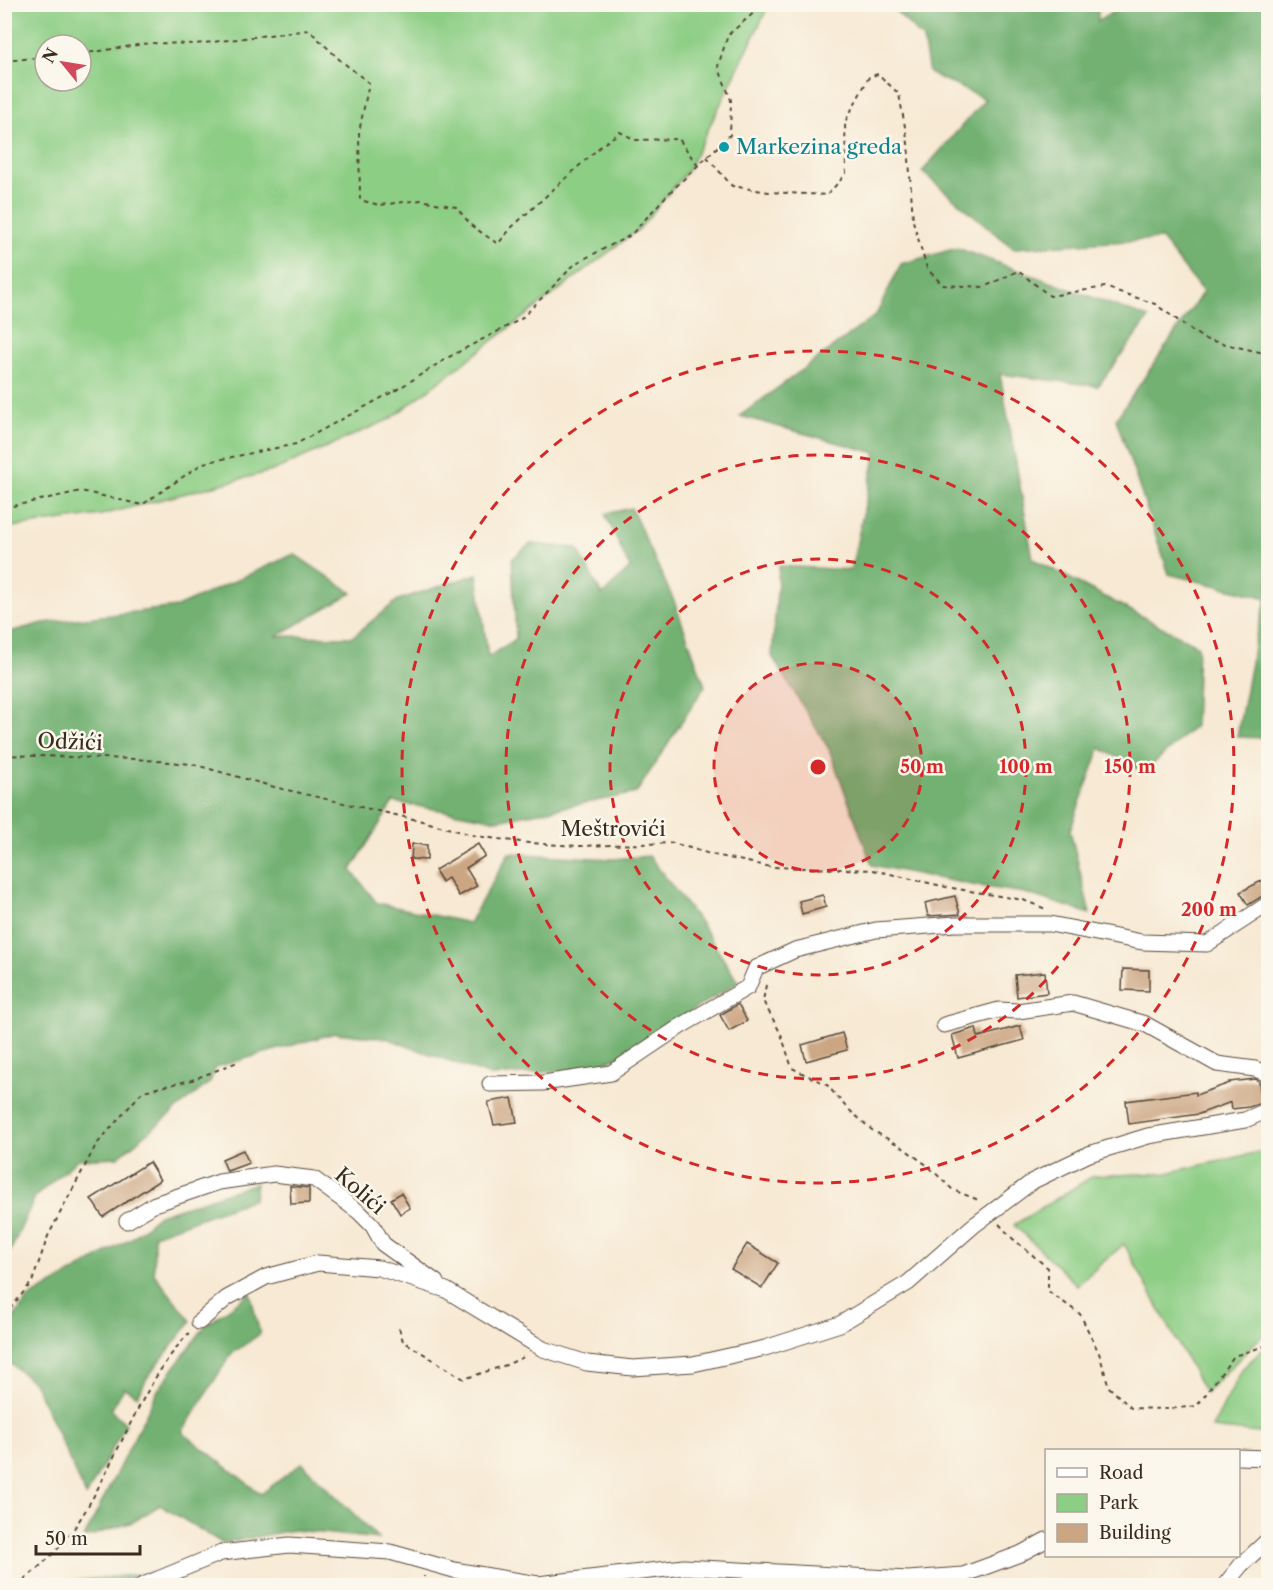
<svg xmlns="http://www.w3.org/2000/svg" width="1273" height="1590" font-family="'Libre Caslon Text',serif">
	<rect width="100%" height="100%" fill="#fbf7ec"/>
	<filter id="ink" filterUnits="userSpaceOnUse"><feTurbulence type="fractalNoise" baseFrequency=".0167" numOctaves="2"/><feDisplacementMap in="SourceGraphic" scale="12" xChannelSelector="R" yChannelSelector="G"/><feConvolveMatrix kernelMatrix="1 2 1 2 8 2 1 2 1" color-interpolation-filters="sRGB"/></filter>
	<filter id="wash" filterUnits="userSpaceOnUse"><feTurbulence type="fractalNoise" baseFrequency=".008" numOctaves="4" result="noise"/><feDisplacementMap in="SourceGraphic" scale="24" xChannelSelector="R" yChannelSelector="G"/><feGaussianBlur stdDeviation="1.35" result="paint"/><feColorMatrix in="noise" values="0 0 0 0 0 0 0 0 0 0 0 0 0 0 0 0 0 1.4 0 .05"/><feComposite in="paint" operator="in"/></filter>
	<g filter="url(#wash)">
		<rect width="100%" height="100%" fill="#f7e9d3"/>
		<path fill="#8dce85" stroke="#647c52" stroke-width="1.5" fill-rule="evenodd" d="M4 5 5 4 769 5 688 170 639 229 390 419 272 471 101 515 5 528ZM45 45H81V81H45Z
			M1268 1150V1330L1205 1393 1124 1244 1077 1285 1014 1225 1093 1176 1167 1173Z
			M1268 1345V1434L1212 1428 1243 1368Z"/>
		<path fill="#72b172" stroke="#566e48" stroke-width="1.5" d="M890 5H1098V21L1126 5H1268V738L1237 737 1256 636 1267 598 1169 574 1116 419 1203 292 1161 239 1013 248 922 172 985 99 929 73 923 39Z
			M957 248 1149 318 1098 386 1000 374 1033 559 1198 646 1195 726 1144 772 1100 748 1070 830 1090 914 1025 893 972 885 872 865 829 749 772 656 779 566 851 570 876 453 740 416 876 315 901 264Z
			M631 508 674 601 705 686 636 793 498 820 393 802 351 870 377 903 469 923 509 853 613 859 649 856 701 924 738 982 621 1055 590 1069 491 1076 386 1038 335 1033 216 1067 210 1082 118 1157 78 1159 35 1197 5 1263V633L43 623 177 607 294 554 352 593 277 636 352 637 398 600 477 574 488 657 516 639 512 559 530 544 577 548 602 595 630 568 605 514Z
			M256 1183 254 1199 154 1235V1274L191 1321 147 1378 138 1396 124 1388 111 1410 126 1424 86 1496 35 1384 5 1359V1328L29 1298 132 1238 159 1215Z
			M250 1293 260 1334 231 1354 182 1432 261 1494 302 1463 379 1539 294 1530 222 1543 160 1505 133 1522 84 1538 158 1390 205 1326Z
			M152 1573 130 1585 35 1586V1585Z"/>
		<g id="blocks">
			<path fill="#cca683" d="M412 844 427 845V860L411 859Z
				M478 844 485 856 466 868 477 886 459 896 448 878 442 882 435 870Z
				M1269 877V892L1248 905 1240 892Z
				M823 895 826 907 802 914 799 901Z
				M955 896 960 914 928 916 925 903Z
				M1123 969 1149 970V991L1122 990Z
				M1045 972 1047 993 1017 997 1015 975Z
				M738 1004 747 1021 729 1031 720 1015Z
				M1020 1026 1024 1040 958 1058 952 1035 976 1028 978 1037Z
				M842 1033 847 1050 806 1061 802 1045Z
				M1255 1079 1259 1081 1261 1103 1249 1107 1232 1109 1231 1102 1199 1114 1129 1124 1126 1101 1196 1092V1095L1230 1083 1229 1082Z
				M512 1098 517 1122 494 1125 488 1102Z
				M243 1150 249 1163 227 1171 222 1159Z
				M149 1162 160 1180 103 1217 91 1199Z
				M290 1186 309 1188V1203L291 1204Z
				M401 1193 410 1208 400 1214 391 1199Z
				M747 1244 778 1263 762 1288 731 1269Z"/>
		</g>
	</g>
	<g filter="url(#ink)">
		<use href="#blocks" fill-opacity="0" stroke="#574739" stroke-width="1.5"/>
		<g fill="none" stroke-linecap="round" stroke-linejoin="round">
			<defs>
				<path id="minor" d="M944 1025 999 1010 1018 1011 1073 1003 1145 1024 1217 1064 1255 1069 1268 1074
					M490 1084 543 1083 611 1073 681 1026 748 987 756 968 795 950 876 930 955 924H1050L1142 942 1207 944 1268 904
					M127 1221 155 1204 219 1182 274 1174 314 1179 359 1212 373 1226 383 1244 436 1282
					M199 1322 227 1298 266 1277 318 1263 379 1268 446 1290 543 1349 587 1363 633 1368 693 1364 765 1348 840 1324 908 1283 973 1226 1033 1181 1089 1154 1148 1136 1245 1120 1268 1110
					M1238 1457 1268 1458
					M141 1586 221 1553 289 1545 390 1552 454 1570 538 1584 684 1567 908 1579 963 1575 1020 1554 1046 1540
					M1224 1586 1241 1565 1268 1540"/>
			</defs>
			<use href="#minor" stroke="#574739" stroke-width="17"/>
			<path stroke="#574739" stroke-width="2" stroke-dasharray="4.5 4.5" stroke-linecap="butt" d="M81 54 150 43 196 44 309 30 340 60 369 83 359 132 360 200 379 205 421 200 456 207 472 226 498 244 512 227 602 145 620 132 636 140 679 139 698 166
				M4 61 45 57
				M707 157 732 186 769 192 827 195 846 174 845 122 869 77 878 74 899 94 908 143 913 221 927 269 943 285 984 287 1018 271 1050 296 1105 287 1155 304 1204 339 1268 354
				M4 508 81 491 142 505 203 463 296 444 398 389 449 357 521 319 576 263 631 235 667 195 730 135 731 100 718 66 728 35 764 4
				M4 755 135 759 192 764 278 788 422 821 476 836 528 843 580 846 673 843 710 854 771 867 873 870 946 887 1023 900 1046 909
				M766 985 763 1001 781 1034 792 1068 827 1085 846 1107 872 1130 902 1147 928 1166 953 1190 976 1199 980 1203
				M999 1224 1012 1238 1048 1268V1291L1080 1314 1099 1353 1109 1387 1131 1408 1168 1409 1197 1406 1234 1356 1268 1345
				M4 1316 32 1282 48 1236 96 1145 143 1091 192 1080 240 1061
				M399 1328 403 1341 464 1379 506 1365 526 1356
				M17 1586C38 1568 60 1550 75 1527 117 1464 138 1388 189 1333
				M424 1586V1576"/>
			<use href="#minor" stroke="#fff" stroke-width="15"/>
		</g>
	</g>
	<circle cx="818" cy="767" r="104" fill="#d62828" fill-opacity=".12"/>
	<g fill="none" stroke="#d62828" stroke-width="3" stroke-dasharray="10 8">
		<circle cx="818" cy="767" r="104"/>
		<circle cx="818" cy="767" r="208"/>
		<circle cx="818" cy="767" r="312"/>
		<circle cx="818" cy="767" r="416"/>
	</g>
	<circle fill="#0f9aa8" stroke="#fbf7ec" stroke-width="2" cx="724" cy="147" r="6"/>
	<g text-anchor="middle" stroke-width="5" stroke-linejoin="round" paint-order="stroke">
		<g font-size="21" fill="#0d838f" stroke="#fbf7ec" text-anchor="start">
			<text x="736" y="154">Markezina greda</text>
		</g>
		<g font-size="21" fill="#3b2a1e" stroke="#fbf7ec">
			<text transform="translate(70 742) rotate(2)" y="7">Odžići</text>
			<text x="613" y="836">Meštrovići</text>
			<text transform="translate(360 1191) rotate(41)" y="7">Kolići</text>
		</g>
	</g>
	<circle cx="818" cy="767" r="9" fill="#d62828" stroke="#fbf7ec" stroke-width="3"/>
	<g font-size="18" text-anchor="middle" font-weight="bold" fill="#d62828" stroke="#fbf7ec" stroke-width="5" stroke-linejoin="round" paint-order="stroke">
		<text x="922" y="773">50 m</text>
		<text x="1026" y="773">100 m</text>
		<text x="1130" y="773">150 m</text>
		<text x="1209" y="916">200 m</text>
	</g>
	<rect width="1273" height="1590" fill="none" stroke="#fbf7ec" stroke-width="24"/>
	<rect x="1045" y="1449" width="195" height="108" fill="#fbf7ec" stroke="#aea59a" stroke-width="1.5"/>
	<rect x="1057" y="1468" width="30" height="9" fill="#ffffff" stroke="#aea59a" stroke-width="1.5"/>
	<text x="1099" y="1479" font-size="18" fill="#3b2a1e">Road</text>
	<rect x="1057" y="1494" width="30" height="18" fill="#8dce85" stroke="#aea59a" stroke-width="1.5"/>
	<text x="1099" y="1509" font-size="18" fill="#3b2a1e">Park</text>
	<rect x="1057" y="1524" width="30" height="18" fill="#cca683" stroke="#aea59a" stroke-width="1.5"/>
	<text x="1099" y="1539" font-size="18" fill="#3b2a1e">Building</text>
	<g transform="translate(63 63) rotate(300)"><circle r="28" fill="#fbf7ec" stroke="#aea59a" stroke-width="1.5"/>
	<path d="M0-4.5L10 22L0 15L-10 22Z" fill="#d1495b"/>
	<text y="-9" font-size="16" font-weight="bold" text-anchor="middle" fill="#3b2a1e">N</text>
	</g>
	<path d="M36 1545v9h104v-9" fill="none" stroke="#3b2a1e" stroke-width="3"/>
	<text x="45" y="1545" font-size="18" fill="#3b2a1e" stroke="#fbf7ec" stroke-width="4.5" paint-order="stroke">50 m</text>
</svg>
